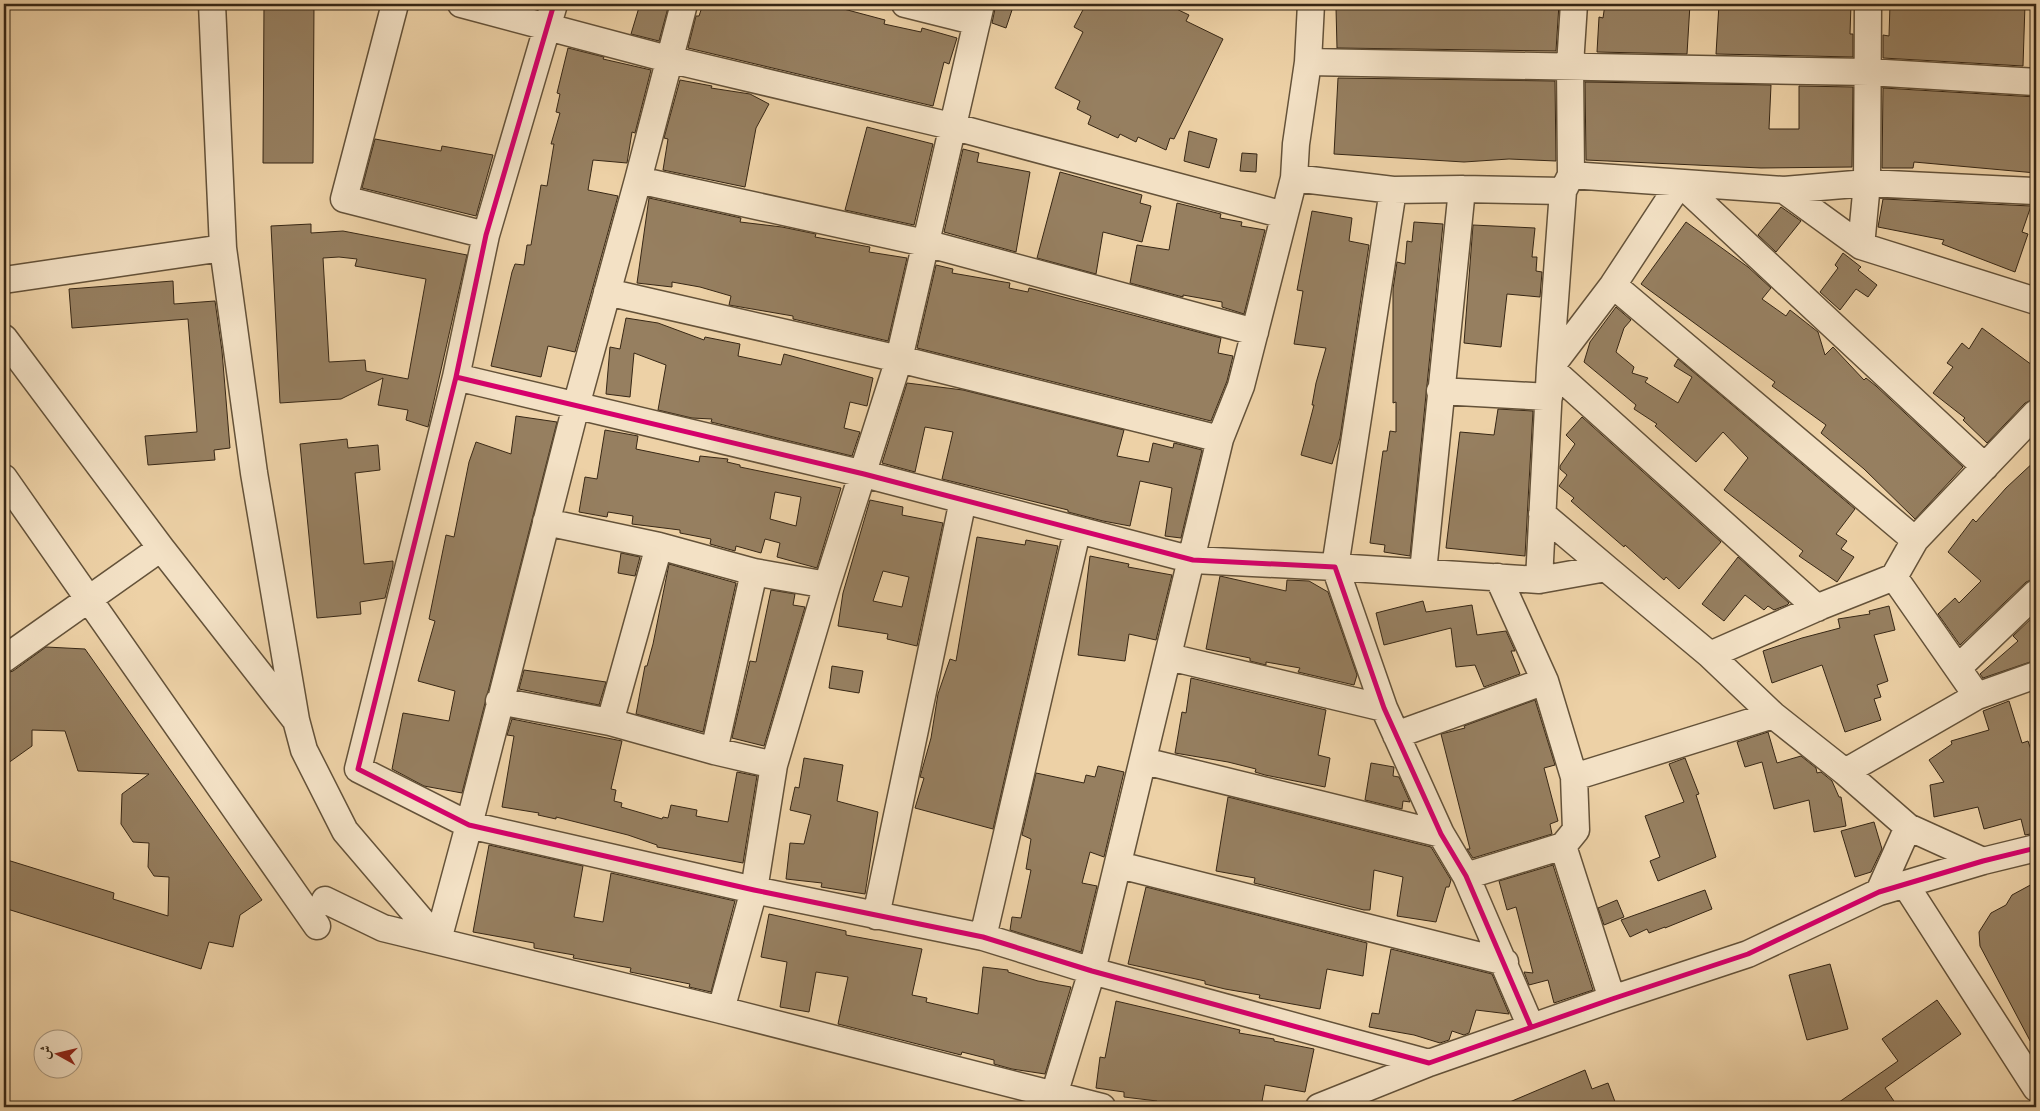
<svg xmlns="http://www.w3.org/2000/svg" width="2040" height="1111" font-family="'Sorts Mill Goudy',Amiri,serif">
	<rect width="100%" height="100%" fill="#edd1a6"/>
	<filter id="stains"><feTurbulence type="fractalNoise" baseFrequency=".004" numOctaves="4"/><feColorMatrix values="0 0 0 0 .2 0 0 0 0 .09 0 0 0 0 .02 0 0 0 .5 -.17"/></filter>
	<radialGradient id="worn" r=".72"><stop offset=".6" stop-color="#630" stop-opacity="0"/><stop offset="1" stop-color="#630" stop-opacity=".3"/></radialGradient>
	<path fill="#967f60" stroke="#372715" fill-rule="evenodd" d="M264 4H314L313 163H263Z
		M640 4H669L659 41 631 34Z
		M703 4H825L885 20 884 24 921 32 922 28 957 38 949 64 944 62 933 106 688 48 696 16H699Z
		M996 4H1014L1006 28 992 23Z
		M1086 4H1166L1189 15 1186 21 1223 39 1174 139 1170 138 1166 150 1138 137 1136 142 1120 134 1118 138 1088 124 1091 116 1077 109 1080 101 1055 88 1083 32 1074 27Z
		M1344 4H1559L1556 51 1337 48 1336 8H1344Z
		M1605 4H1690L1687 54 1597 52 1599 17 1603 18Z
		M1719 4H1851L1850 34H1853V57L1716 54Z
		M1890 4H2025L2023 66 1883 58V35L1889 36Z
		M568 48 604 57 603 59 651 70 635 133 632 132 627 163 593 160 588 190 618 196 575 352 548 346 541 377 491 366 512 272 515 264 524 265 527 245H531L541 185 547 186 554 144H551L560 113 556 112 560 94 557 93Z
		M1338 78 1555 81 1556 161 1509 159 1464 162 1334 154Z
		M680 80 712 86 711 88 750 94 769 104 756 128 745 187 663 170 668 139 664 138Z
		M1585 82 1771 85 1769 129H1799V86L1853 87 1852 167 1761 168 1586 160Z
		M1883 88 2036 97V173L1914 162 1913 168H1882Z
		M867 127 933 144 914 225 845 210Z
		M1189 131 1217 139 1209 168 1184 161Z
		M375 139 441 151 442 146 493 155 476 216 362 188Z
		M963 149 979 153 977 162 1030 172 1016 252 944 232Z
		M1242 153 1257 154 1256 172 1240 171Z
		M1060 172 1142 195 1140 203 1151 206 1142 242 1103 232 1096 274 1037 258Z
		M649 198 741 218 740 222 782 227 816 234 815 237 870 247 869 252 907 258 888 341 793 319V316L729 305 731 296 700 287 672 282V287L637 283Z
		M1883 199 2031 206 2022 232 2028 234 2015 272 1942 244 1944 240 1878 227Z
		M1177 203 1221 214 1220 218 1242 222 1241 226 1265 230 1244 314 1222 307V302L1183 295V297L1130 283 1137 245 1169 250Z
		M1781 207 1801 221 1776 252 1758 235Z
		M1312 211 1352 218 1349 241 1369 245 1340 438 1332 464 1301 455 1314 405H1312L1316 383 1326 348 1294 344 1303 291 1297 290Z
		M1414 222 1443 224 1410 556 1384 552 1385 545 1370 543 1383 451H1387L1390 431 1396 432V402L1393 403V289L1397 262 1405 264 1407 241 1412 242Z
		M1686 222 1748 267 1771 288 1762 299 1786 316 1790 310 1818 332 1825 355 1833 347 1864 380 1866 378 1876 386 1963 467 1915 519 1864 469 1821 433 1826 425 1772 386 1775 382 1641 284Z
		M311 224V233L343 231 467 255 428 427 406 420 408 410 378 405 383 378 341 399 280 403 271 226ZM339 257 357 259 355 266 426 279 408 379 366 371 365 360 329 362 323 258Z
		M1473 225 1535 228 1532 257H1537L1536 271 1542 272 1540 297 1507 294 1501 347 1464 343Z
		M1843 253 1861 267 1858 270 1877 285 1868 297 1856 289 1840 310 1820 292 1838 268 1835 265Z
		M936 265 953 269 952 273 1010 283 1009 288 1028 292 1029 288 1221 338 1218 353 1233 356 1227 381 1211 421 917 348Z
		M173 281 174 304 215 301 222 351 230 448 214 450 215 460 148 465 145 436 197 432 188 319 72 328 69 289Z
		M1616 307 1631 320 1624 328 1616 352 1634 367 1632 373 1648 378 1645 382 1678 403 1692 377 1674 366 1678 359 1855 509 1836 534 1847 541 1841 549 1854 557 1837 582 1799 556 1803 551 1724 490 1748 458 1723 432 1696 462 1655 426 1657 424 1634 409 1636 405 1584 362 1590 342Z
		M626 318 658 323 704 340 705 337 740 344 738 356 781 365 784 354 873 378 867 406 850 402 844 428 860 432 852 456 711 422 712 419 692 418 658 410 666 365 634 353 630 397 606 394 610 347 620 349Z
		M1982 328 2036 368V398L2025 403 1987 443 1963 420 1965 418 1933 393 1953 367 1947 363 1962 343 1969 349Z
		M907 383 963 390 1124 430 1117 456 1149 462 1153 443 1173 448 1174 443 1202 450 1181 538 1165 536 1172 488 1140 481 1130 526 1103 521 1068 512V510L942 479 953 432 925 427 915 472 882 463Z
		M1498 409 1533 411 1525 556 1446 548 1460 432 1494 435Z
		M516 416 557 422 462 793 424 786 392 769 403 713 449 721 455 691 418 681 435 621 429 619 446 535 454 537 469 462 476 442 511 454Z
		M1582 417 1721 542 1679 589 1666 577 1664 580 1625 545 1624 547 1571 501 1574 498 1559 486 1567 475 1560 469V466L1575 444 1566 435Z
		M605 430 638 436 636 449 699 462 700 456 728 459 727 462 740 465V467L841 488 817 568 777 557 780 543 765 539 761 553 736 546 735 551 710 544 711 539 680 533V530L632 524 633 516 608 512 607 517 579 512 585 477 597 479ZM775 492 801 497 796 526 770 519Z
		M347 439 348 448 378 445 380 470 355 473 364 564 393 561V566L385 598 360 602 361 614 317 618 300 444Z
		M2036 460V578L2026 582 1960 645 1938 614 1955 598 1959 603 1981 581 1948 552 1973 519 1976 522 2006 488Z
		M870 500 903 507 902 515 943 523 917 646 887 639 888 634 838 626 843 593ZM883 571 909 577 902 607 873 601Z
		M977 537 1025 545 1026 540 1058 546 993 829 915 808 924 778 920 777 931 738 938 694 950 659 956 661Z
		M621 553 640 557 635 576 618 573Z
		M1090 556 1129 564 1128 567 1172 575 1156 640 1129 634 1125 661 1078 655Z
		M1738 557 1789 603 1787 605 1774 610 1768 606 1764 610 1745 595 1724 621 1702 604Z
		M669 564 736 583 703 732 636 714 645 666H647L653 644Z
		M1220 576 1286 591 1287 580 1309 581 1328 592 1357 675 1354 685 1298 672 1300 668 1266 662V665L1250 661V658L1206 649Z
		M771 590 795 594 793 605 805 607 764 746 732 738 750 661 756 662Z
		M1423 601 1426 612 1472 605 1477 635 1506 631 1515 651H1511L1520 674 1484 687 1475 665 1456 667 1451 628 1384 645 1376 613Z
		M1889 606 1895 630 1874 635 1888 681 1877 685 1881 697 1874 699 1881 720 1845 732 1822 665 1772 683 1763 651 1802 638 1840 628 1838 619 1870 614 1869 611Z
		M2036 614V660L1983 678 1980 674 2018 641 2013 636Z
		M46 647 85 649 262 900 240 915 233 947 209 942 201 969 4 908V859L114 893 113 899 168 916 169 877 154 876 148 867 149 843 133 842 121 824 122 794 149 774 78 771 65 731 32 730V746L4 766V674L13 671Z
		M832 666 863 671 859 693 829 688Z
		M524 670 606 682 599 705 519 689Z
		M1191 678 1326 710 1318 755 1330 758 1325 787 1265 775 1255 772 1256 769 1228 762 1175 753 1182 712 1186 713Z
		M1535 700 1555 765 1544 768 1558 821 1550 824 1552 834 1473 858 1467 849H1470L1441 734 1465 728 1464 726Z
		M2009 701 2022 743 2028 741 2036 764V833L2025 835 2021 819 1984 829 1978 807 1934 817 1930 785 1944 782 1929 760 1952 744 1951 741 1989 730 1983 711Z
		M512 719 622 741 611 789 616 790 614 801 622 803 621 807 662 819 663 817 668 818 671 805 697 810 696 816 728 822 737 772 757 776 743 863 657 847V845L628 835 556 817V819L538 815 539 813 502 807 514 736 507 735Z
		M1768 732 1777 763 1801 756 1816 768 1817 773 1821 772 1832 781 1839 797H1841L1846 826 1814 832 1809 800 1774 809 1762 762 1745 767 1737 742Z
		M804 758 843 765 837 801 878 812 865 894 821 887 822 883 786 879 790 843 804 844 811 815 790 810 795 787 799 788Z
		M1685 758 1699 794 1696 795 1716 857 1658 881 1650 861 1660 857 1645 816 1684 802 1669 764Z
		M1371 763 1394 767 1393 776 1399 777 1410 802 1403 801 1402 809 1365 800Z
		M1098 766 1124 772 1104 857 1090 852 1082 883 1097 886 1081 952 1010 930 1012 917 1021 918 1031 870 1026 869 1031 839 1022 835 1036 773 1084 783 1086 775 1095 777Z
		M1228 797 1431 847 1451 880 1449 887H1446L1436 922 1397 916 1403 877 1374 870 1370 910H1364L1254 883 1255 878 1216 871Z
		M1874 822 1882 849 1871 872 1855 877 1841 831Z
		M489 845 583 866 574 917 603 922 611 873 735 901 711 992 689 987 690 984 630 972 631 968 573 958 574 955 534 948V943L473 932Z
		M1553 865 1593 990 1554 1003 1548 980 1529 985 1524 972 1533 973 1516 907 1507 910 1499 881Z
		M2036 882V1052L1980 946 1979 932 1991 913 2006 905 2012 895Z
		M1146 887 1367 943 1363 976 1327 969 1320 1009 1259 998 1260 995 1225 989 1205 984V981L1128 964Z
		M1705 890 1712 909 1665 928V927L1649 933 1647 929 1630 937 1621 920Z
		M1617 900 1624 917 1604 925 1598 908Z
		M769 914 846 931V935L922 949 912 995 927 998 926 1002 978 1014 983 967 1008 970V972L1038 981 1071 987 1045 1074 1012 1069 994 1064V1060L962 1052 961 1055 838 1024 848 977 816 972 809 1012 780 1007 787 962 761 957Z
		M1391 949 1492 974 1509 1014 1476 1010 1469 1033 1464 1035 1452 1031 1449 1040 1440 1043 1414 1035 1369 1027 1372 1013 1379 1014Z
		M1830 964 1848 1029 1807 1040 1789 975Z
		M1937 1000 1961 1034 1885 1088 1898 1107H1832L1898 1061 1882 1039Z
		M1116 1001 1240 1030 1239 1033 1274 1039V1041L1314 1049 1305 1092 1265 1085 1261 1107H1169L1157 1104V1101L1124 1097V1092L1096 1088 1100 1057 1105 1058Z
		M1585 1070 1592 1089 1608 1083 1617 1107H1498Z"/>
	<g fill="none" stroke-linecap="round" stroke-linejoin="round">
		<defs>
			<path id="minor" d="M212 4 223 248 254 473 296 720 304 750 345 831 438 940
				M395 4 344 199 486 235
				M461 4 668 59 951 126 1284 215
				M554 4 486 235 456 377 864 474 1193 560 1335 567 1384 708 1441 834 1466 876 1531 1027
				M905 4 977 22
				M1868 4 1867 183 1861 246 2036 301
				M1308 62 1868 72 2036 82
				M1571 175 1784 190 1867 183 2036 191
				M1294 178 1393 190 1462 189 1563 191
				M638 180 925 243 1255 332
				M1393 190 1335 567 1539 580 1550 368 1563 191 1571 175 1570 65 1574 4
				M1784 190 1861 246
				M4 280 223 248
				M1613 285 1915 540
				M607 292 899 359 1220 439
				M4 338 161 548 294 718
				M456 377 358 769 469 825 754 890 983 937 1092 971 1429 1063 1612 999 1748 954 1879 892 1983 861 2036 848
				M1440 391 1549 397
				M4 478 317 926
				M546 522 659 546 754 572 827 585
				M1606 568 1710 655 1773 715 1845 772 1908 827
				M1423 572 1462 189
				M1498 577 1545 681 1574 777 1576 830 1563 846 1612 999
				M1539 580 1606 568 1542 514
				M1817 608 1550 368 1613 285 1680 183 1985 467
				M1710 655 1821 606 1894 577 1915 540 2036 413
				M1169 657 1384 708
				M4 659 161 548
				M1958 668 2036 593
				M1977 696 2036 675
				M499 701 610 722 714 751 774 765
				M610 722 659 546
				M1396 735 1545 681
				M714 751 754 572
				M1144 761 1441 834
				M1845 772 1977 696 1894 577
				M1574 777 1773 715
				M1119 865 1505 962
				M1466 876 1563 846
				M1905 884 2036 1088
				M1879 892 1908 827 1983 861
				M325 900 383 928 721 1010 1102 1107
				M876 916 963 500
				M983 937 1077 532
				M438 940 469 825 576 406 638 180 684 4
				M721 1010 754 890 774 765 827 585 899 359 981 4
				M1054 1095 1092 971 1220 439 1241 386 1294 178 1296 144 1308 62 1311 4
				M1319 1107 1429 1063"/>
		</defs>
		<use href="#minor" stroke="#645239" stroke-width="29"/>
		<use href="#minor" stroke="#f3e1c5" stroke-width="26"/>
		<defs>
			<path id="cycleway" d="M554 4 486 235 456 377 864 474 1193 560 1335 567 1384 708 1441 834 1466 876 1531 1027
				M456 377 358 769 469 825 754 890 983 937 1092 971 1429 1063 1612 999 1748 954 1879 892 1983 861 2036 848"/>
		</defs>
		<use href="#cycleway" stroke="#f3e1c5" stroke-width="8"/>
		<use href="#cycleway" stroke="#d6006c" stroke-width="5"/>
	</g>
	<rect width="2040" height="1111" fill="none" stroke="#edd1a6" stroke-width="20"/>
	<rect x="5" y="5" width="2030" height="1101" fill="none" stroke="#372715" stroke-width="2.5"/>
	<rect x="10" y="10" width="2020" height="1091" fill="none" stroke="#372715"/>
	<g transform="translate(58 1054) rotate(278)"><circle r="24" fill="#f3e1c5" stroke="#a8977f"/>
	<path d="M0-4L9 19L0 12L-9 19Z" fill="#8f2418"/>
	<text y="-8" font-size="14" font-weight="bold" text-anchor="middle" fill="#372715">ش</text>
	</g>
	<rect width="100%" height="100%" filter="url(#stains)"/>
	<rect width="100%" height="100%" fill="url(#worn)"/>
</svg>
